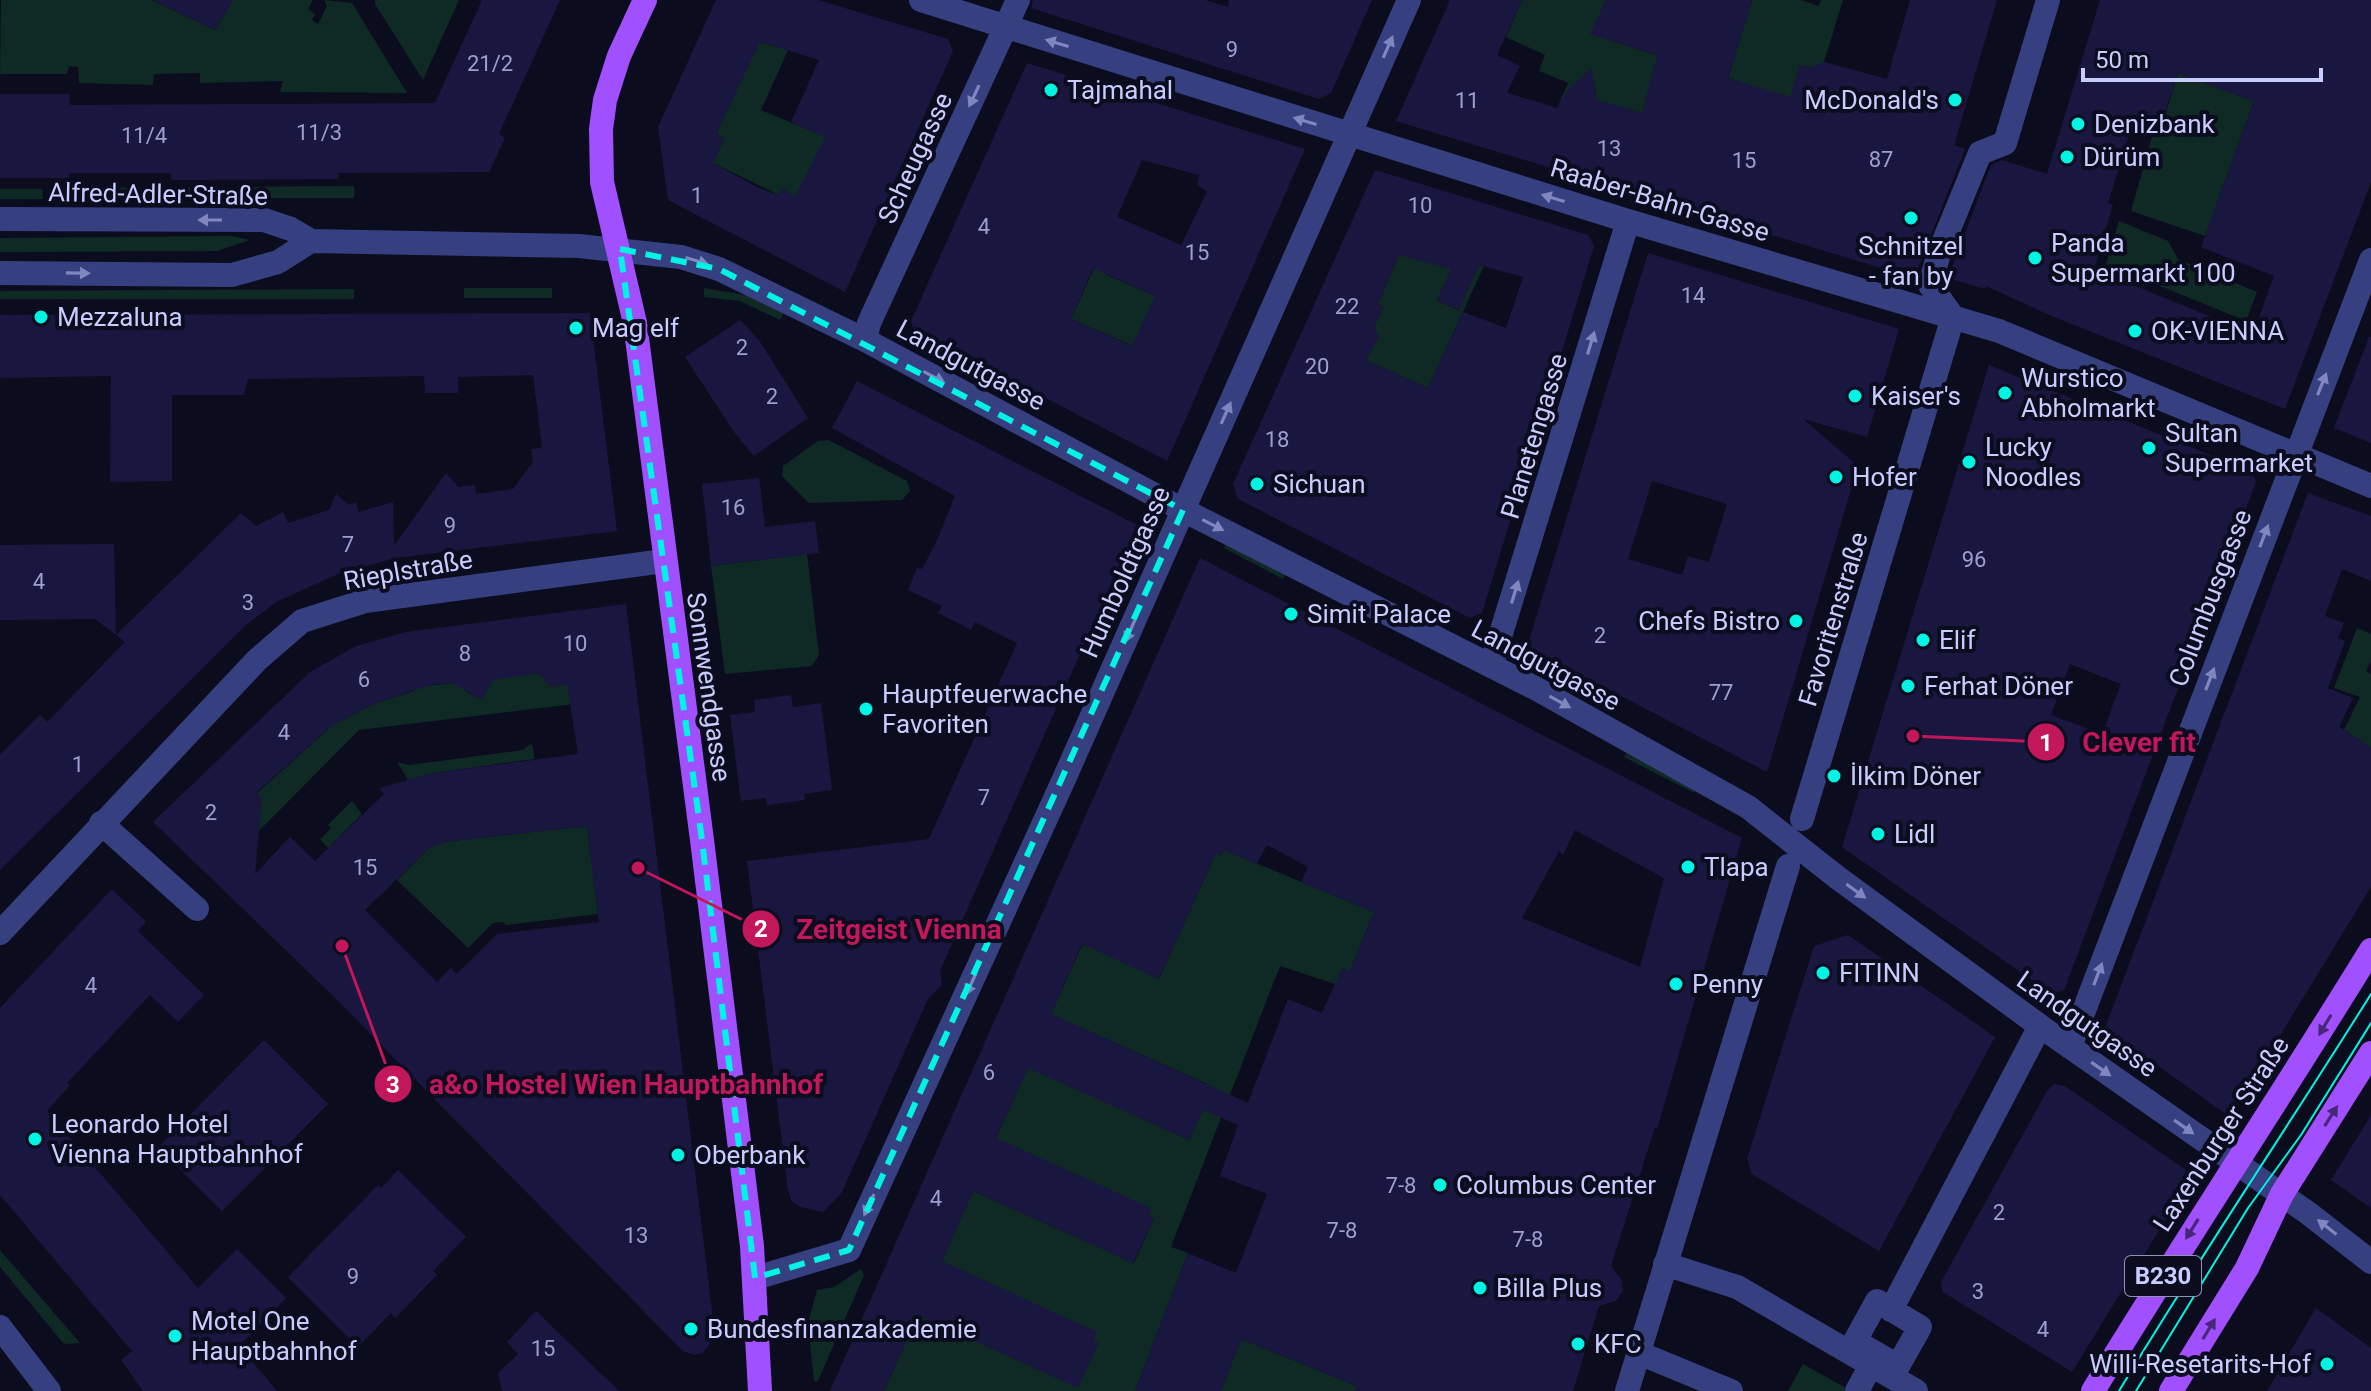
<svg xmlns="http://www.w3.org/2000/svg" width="2371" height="1391" font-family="Roboto,sans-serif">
	<rect width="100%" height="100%" fill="#0c0c1f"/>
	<path fill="#0f2924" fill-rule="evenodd" d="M1 0H152L215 30 233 0H313L308 9 315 14 312 20 318 24 327 6 324 0 352 3 407 93 280 92 283 81 200 83V73L154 74 153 85 79 83 78 67 69 66 67 74H0Z
		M375 0H459L423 80 375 4Z
		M1522 0H1606L1591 34 1703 70 1657 118 1586 97 1596 92 1592 75 1578 80 1557 108 1568 83 1539 71 1545 55 1506 37Z
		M1752 0H1801L1819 6 1821 0H1843L1824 62 1817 70 1800 65 1794 99 1728 78Z
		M759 42 788 50 761 110 850 147 793 202 783 189 779 195 713 163 724 139 716 134Z
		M2178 73 2254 101 2205 236 2131 211 2153 133 2159 135Z
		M354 186V198H56L55 188Z
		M0 189H42L43 199H0Z
		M2119 221 2168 241 2178 259 2257 292 2246 321 2106 264Z
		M232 236 250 240 217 251 0 252V238Z
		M1104 246 1107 275 1162 299 1149 353 1071 319Z
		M1401 250 1484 266 1428 388 1354 355 1374 327 1383 307 1378 304ZM1445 283 1466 292 1458 310 1437 300Z
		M464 288H552V298H464Z
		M704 288 762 298 785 311 780 320 740 301 704 297Z
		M354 289V299H0V291Z
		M829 440 907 481 910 491 902 500 809 503 782 476 783 466 818 441Z
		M1231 536 1287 570 1283 579 1224 548Z
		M807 554 819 655 812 666 725 674 711 566Z
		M2357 628 2371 634V661L2366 671 2371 674V748L2344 730 2360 697 2334 688Z
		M543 671 565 676 582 703 359 730 248 842 256 794 336 722 338 710 345 719 373 704 414 691V687L465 682 467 692 476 697 484 695 487 679Z
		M530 744 533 746 534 759 433 773 408 780 397 762 409 765 523 750Z
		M1631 746 1698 785 1694 793 1624 757Z
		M352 801 362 814 328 848 320 839 331 828 328 825Z
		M587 826 598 914 505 925 504 922 493 923 468 948 397 880 429 848 444 842Z
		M1224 850 1374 912 1350 971 1335 984 1280 966 1171 1247 1188 1253 1135 1391H884L918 1315 1078 1387 1098 1343 1093 1340 1097 1332 925 1299 973 1191 1134 1263 1154 1218 1148 1215 1151 1208 980 1174 1028 1067 1189 1140 1209 1096 1207 1084 1086 1030 1034 1051 1085 939 1159 979 1216 853 1221 855Z
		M0 1250 80 1343 64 1344 0 1267Z
		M861 1269 864 1275 818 1381H814L808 1323 817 1290 834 1287Z
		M1241 1339 1357 1386 1355 1391H1221Z
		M1803 1364 1846 1388 1844 1391H1788Z"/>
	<path fill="#191740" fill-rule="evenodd" d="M153 0H233L215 30Z
		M482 0H560L499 134 505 138 489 172 338 173V179L171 180V173H70L69 178H0V94H69L70 105 435 103Z
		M716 0H818L948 39 953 51 845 292 668 200 658 127ZM760 42 819 60 791 122 825 137 795 197 783 188 779 195 761 189 713 163 724 139 716 134Z
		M1033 0H1205L1228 7 1229 0H1372L1331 93 1319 99 1031 8Z
		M1450 0H1522L1497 55 1520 66 1507 93 1557 108 1567 91 1591 68 1597 100 1642 113 1657 55 1590 34 1606 0H1752L1728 78 1790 97 1800 65 1809 68 1824 62 1887 79 1910 0H1997L1954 145 1965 149 1914 278 1396 121Z
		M2100 0H2371V182L2285 409 2054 317 1986 286 1985 289 1948 278 1991 165 2002 160 2047 174ZM2178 73 2254 101 2201 247 2274 276 2253 334 2094 269 2113 204 2108 203 2132 125 2158 135Z
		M1027 63 1305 149 1167 461 914 330 911 321ZM1142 160 1199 175 1197 185 1207 191 1181 245 1117 217ZM1093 268 1155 296 1132 346 1071 319Z
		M1375 170 1588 235 1594 246 1482 613 1470 618 1238 499 1233 484ZM1399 255 1451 269 1437 300 1459 310 1479 265 1523 277 1506 328 1463 312 1428 388 1366 360 1379 337 1374 327 1383 307 1378 304Z
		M1648 253 1899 329 1867 437 1803 419 1858 466 1767 772 1527 647ZM1652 481 1727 504 1709 562 1688 556 1682 575 1628 559Z
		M590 313 617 531 395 558 338 574 276 602 245 626 0 870V755L40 715 47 722 125 642 116 635 241 513 256 526 283 512 288 523 329 510 336 494 349 505 356 502 359 512 393 502 394 546 446 473 458 487 475 485 476 494 513 489 533 462 531 449 542 448 533 375 458 377V393H425L424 376 248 379 244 395H172V481L110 482 111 376 0 378V315Z
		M740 320 759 340 808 418 754 456 734 432 685 357Z
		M2369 337H2371V443L2334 428Z
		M1989 365 2252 472 2256 482 2064 990 2052 994 1842 847ZM2070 664 2121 684 2102 734 2051 715Z
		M857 381 1137 525 940 971 942 985 928 999 841 1194 823 1212 801 1207 792 1202 788 1191 747 861 929 839 1017 643 975 622 971 630 938 613 942 606 908 590 917 568 922 569 938 538 955 496 832 428Z
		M759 478 765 527 815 521 819 553 711 566 702 484Z
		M2308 493 2371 516V581L2342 569 2325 616 2344 623 2338 638 2345 641 2328 688 2353 698 2339 727 2371 748V887L2230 1117 2105 1028Z
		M114 544 116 635 95 619 0 620V545Z
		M1200 558 1742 838 1657 1129 1655 1127 1611 1266 1622 1280 1623 1291 1616 1301 1599 1306 1573 1391H1355L1357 1386 1241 1339 1221 1391H1135L1188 1253 1236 1273 1267 1194 1220 1176 1238 1125 1203 1110 1189 1140 1028 1068 996 1138 1151 1208 1148 1215 1154 1218 1133 1263 973 1191 942 1261 1097 1332 1093 1340 1099 1342 1078 1388 918 1315 884 1391H830ZM1575 830 1664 878 1640 967 1522 918 1559 851 1563 855ZM1267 845 1308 867 1301 882 1374 912 1350 971 1342 968 1322 1013 1288 999 1248 1103 1051 1014 1082 944 1159 979 1216 853 1221 855 1224 850 1257 864Z
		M626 604 715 1336 704 1352 694 1355 683 1351 332 995 153 822 310 672 356 646 406 632ZM538 673 552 687 567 684 578 754 433 773 379 788 384 794 315 861 290 837 255 874 262 799 256 793 331 726 373 704 430 685 452 683 482 700 493 680ZM587 826 599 922 497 934 457 974 451 968 437 982 365 910 429 848 444 842Z
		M791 695 793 707 821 703 832 790 804 794 805 800 767 805 766 798 741 801 730 715 755 712 754 700Z
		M112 889 146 922 138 931 204 995 178 1022 150 995 67 1083 70 1085 47 1111 198 1288 237 1249 286 1298 239 1346 277 1391H143L121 1360 132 1351 0 1195V1008Z
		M1848 935 1995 1037 1879 1251 1752 1174 1747 1159 1814 946Z
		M264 1040 328 1104 222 1211 158 1147Z
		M2054 1084 2065 1086 2193 1175 2072 1372 1943 1292 1941 1282 2047 1091Z
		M2371 1115V1208L2331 1180Z
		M398 1170 466 1237 433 1271 437 1275 395 1318 391 1313 358 1347 288 1277 378 1185 381 1188Z
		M2316 1308 2371 1348V1391H2267Z
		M536 1311 619 1391H502L498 1373 518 1354 507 1342Z"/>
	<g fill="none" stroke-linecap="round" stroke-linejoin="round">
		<path stroke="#363f7f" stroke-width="24" d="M921 0 1628 221 1999 331 2371 486
			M0 219 264 220 291 229 311 241 579 246 681 257 719 269 865 340 1183 510 1535 688 1748 807 1838 878 2040 1026 2308 1213 2371 1262
			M0 273 232 275 278 262 311 241
			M865 340 869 323 1018 0
			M1491 666 1628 221
			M1802 819 1953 317 1930 285 1939 253 1980 153 2005 143 2048 0
			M101 823 197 909
			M0 933 257 660 302 621 365 601 664 561
			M2070 1047 2371 260
			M1665 1264 1737 1287 1916 1391
			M755 1278 849 1250 1064 779 1409 0
			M1877 1301 1920 1327 1898 1366 1855 1341Z
			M1891 1310 2040 1026
			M0 1327 49 1391
			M1639 1353 1731 1391
			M1627 1391 1788 866
			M1857 1391 1877 1354"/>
		<path stroke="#a150ff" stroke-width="24" d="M645 0 619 56 605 100 601 129 602 182 635 323 702 840 752 1246 760 1391
			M2093 1391C2184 1242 2280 1098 2371 950
			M2171 1391 2247 1268 2282 1194 2371 1053"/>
		<path stroke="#00f4e4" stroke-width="2" d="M2119 1391C2200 1256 2288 1127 2371 994
			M2136 1391 2248 1208 2301 1135 2371 1023"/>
	</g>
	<defs><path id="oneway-solid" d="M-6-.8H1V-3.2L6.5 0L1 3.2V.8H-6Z" transform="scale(2)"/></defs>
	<g fill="#8086bf">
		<use href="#oneway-solid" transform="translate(1057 43) rotate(-163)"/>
		<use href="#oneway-solid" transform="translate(1388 47) rotate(-66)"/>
		<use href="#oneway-solid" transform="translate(974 96) rotate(115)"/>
		<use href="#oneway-solid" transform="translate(1305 121) rotate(-163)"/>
		<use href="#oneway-solid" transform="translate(1553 198) rotate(-163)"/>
		<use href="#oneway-solid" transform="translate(210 220) rotate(-180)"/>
		<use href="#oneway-solid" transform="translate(697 261) rotate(17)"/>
		<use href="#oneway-solid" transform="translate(78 273) rotate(1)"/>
		<use href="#oneway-solid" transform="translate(1591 343) rotate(-73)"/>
		<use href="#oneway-solid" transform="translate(934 377) rotate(28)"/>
		<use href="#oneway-solid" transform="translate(2322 384) rotate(-68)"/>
		<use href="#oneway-solid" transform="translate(1226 413) rotate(-66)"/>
		<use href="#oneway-solid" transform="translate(1213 525) rotate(27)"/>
		<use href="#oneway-solid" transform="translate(2264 536) rotate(-69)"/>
		<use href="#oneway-solid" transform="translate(1515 592) rotate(-73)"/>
		<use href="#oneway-solid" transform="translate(1130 631) rotate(114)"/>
		<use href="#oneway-solid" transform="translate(2210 679) rotate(-69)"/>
		<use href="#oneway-solid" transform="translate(1560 702) rotate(29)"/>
		<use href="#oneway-solid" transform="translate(1856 891) rotate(36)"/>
		<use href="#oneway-solid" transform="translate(2098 974) rotate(-69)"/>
		<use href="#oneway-solid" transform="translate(971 984) rotate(115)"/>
		<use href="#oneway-solid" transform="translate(2101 1069) rotate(35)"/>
		<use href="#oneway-solid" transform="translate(2184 1127) rotate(35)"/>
		<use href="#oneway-solid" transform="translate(869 1205) rotate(115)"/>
		<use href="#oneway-solid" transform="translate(2327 1227) rotate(-142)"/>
	</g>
	<g fill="#482779">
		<use href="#oneway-solid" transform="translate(2325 1025) rotate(121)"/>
		<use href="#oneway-solid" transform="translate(2331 1116) rotate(-58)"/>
		<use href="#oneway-solid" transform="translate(2192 1229) rotate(122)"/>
		<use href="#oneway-solid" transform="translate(2209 1329) rotate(-59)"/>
	</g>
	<path fill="none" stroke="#00f4e4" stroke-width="6" stroke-dasharray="16 10" stroke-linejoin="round" d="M620 249 719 269 1183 510 849 1250 755 1278 702 840Z"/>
	<g fill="#00f4e4" stroke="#0c0c1f" stroke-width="3">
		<circle cx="1051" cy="90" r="8"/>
		<circle cx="1955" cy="100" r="8"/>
		<circle cx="2078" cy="124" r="8"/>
		<circle cx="2067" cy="157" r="8"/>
		<circle cx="1911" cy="218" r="8"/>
		<circle cx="2035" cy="258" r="8"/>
		<circle cx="41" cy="317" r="8"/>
		<circle cx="576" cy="328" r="8"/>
		<circle cx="2135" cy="331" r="8"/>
		<circle cx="2005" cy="393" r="8"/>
		<circle cx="1855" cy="396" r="8"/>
		<circle cx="2149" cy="448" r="8"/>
		<circle cx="1969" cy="462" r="8"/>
		<circle cx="1836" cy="477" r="8"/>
		<circle cx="1257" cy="484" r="8"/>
		<circle cx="1291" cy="614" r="8"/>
		<circle cx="1796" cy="621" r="8"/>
		<circle cx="1923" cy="640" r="8"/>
		<circle cx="1908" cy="686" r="8"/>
		<circle cx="866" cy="709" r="8"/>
		<circle cx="1834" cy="776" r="8"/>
		<circle cx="1878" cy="834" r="8"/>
		<circle cx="1688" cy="867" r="8"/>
		<circle cx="1823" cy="973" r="8"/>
		<circle cx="1676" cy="984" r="8"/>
		<circle cx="35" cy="1139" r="8"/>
		<circle cx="678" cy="1155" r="8"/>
		<circle cx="1440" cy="1185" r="8"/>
		<circle cx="1480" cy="1288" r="8"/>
		<circle cx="691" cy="1329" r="8"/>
		<circle cx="175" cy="1336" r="8"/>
		<circle cx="1578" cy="1344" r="8"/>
		<circle cx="2327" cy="1364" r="8"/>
	</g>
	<g text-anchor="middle" stroke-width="8" stroke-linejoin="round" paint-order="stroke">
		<g font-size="22" fill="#9d9fcf">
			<text x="1232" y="57">9</text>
			<text x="490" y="71">21/2</text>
			<text x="1467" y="108">11</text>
			<text x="319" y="140">11/3</text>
			<text x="144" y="143">11/4</text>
			<text x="1609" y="156">13</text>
			<text x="1881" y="167">87</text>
			<text x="1744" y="168">15</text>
			<text x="697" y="203">1</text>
			<text x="1420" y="213">10</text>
			<text x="984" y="234">4</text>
			<text x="1197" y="260">15</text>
			<text x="1693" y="303">14</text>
			<text x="1347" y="314">22</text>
			<text x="742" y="355">2</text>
			<text x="1317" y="374">20</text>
			<text x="772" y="404">2</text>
			<text x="1277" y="447">18</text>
			<text x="733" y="515">16</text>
			<text x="450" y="533">9</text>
			<text x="348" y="552">7</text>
			<text x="1974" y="567">96</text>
			<text x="39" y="589">4</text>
			<text x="248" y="610">3</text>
			<text x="1600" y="643">2</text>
			<text x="575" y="651">10</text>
			<text x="465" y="661">8</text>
			<text x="364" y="687">6</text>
			<text x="1721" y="700">77</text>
			<text x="284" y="740">4</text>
			<text x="78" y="772">1</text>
			<text x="984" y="805">7</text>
			<text x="211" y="820">2</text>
			<text x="365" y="875">15</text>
			<text x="91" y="993">4</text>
			<text x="989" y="1080">6</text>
			<text x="1401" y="1193">7-8</text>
			<text x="936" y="1206">4</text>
			<text x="1999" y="1220">2</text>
			<text x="1342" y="1238">7-8</text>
			<text x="636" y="1243">13</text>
			<text x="1528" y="1247">7-8</text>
			<text x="353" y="1284">9</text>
			<text x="1978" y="1299">3</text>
			<text x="2043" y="1337">4</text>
			<text x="543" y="1356">15</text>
		</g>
		<rect fill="#0c0c1f" stroke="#9092bc" stroke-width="2" x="2125" y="1256" width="76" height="40" rx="6"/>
		<g font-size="24" font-weight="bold" fill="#c9ccff">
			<text x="2163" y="1284">B230</text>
		</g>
		<g font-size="26" fill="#c9ccff" stroke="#0c0c1f" text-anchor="start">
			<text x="1067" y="99">Tajmahal</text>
			<text x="1939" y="109" text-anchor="end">McDonald's</text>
			<text x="2094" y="133">Denizbank</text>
			<text x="2083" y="166">Dürüm</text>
			<text x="2051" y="252">Panda<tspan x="2051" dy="30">Supermarkt 100</tspan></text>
			<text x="1911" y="255" text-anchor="middle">Schnitzel<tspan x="1911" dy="30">- fan by</tspan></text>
			<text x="57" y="326">Mezzaluna</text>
			<text x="592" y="337">Mag elf</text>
			<text x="2151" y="340">OK-VIENNA</text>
			<text x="2021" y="387">Wurstico<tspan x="2021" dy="30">Abholmarkt</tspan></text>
			<text x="1871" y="405">Kaiser's</text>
			<text x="2165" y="442">Sultan<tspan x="2165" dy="30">Supermarket</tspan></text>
			<text x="1985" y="456">Lucky<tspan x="1985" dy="30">Noodles</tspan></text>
			<text x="1852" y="486">Hofer</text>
			<text x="1273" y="493">Sichuan</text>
			<text x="1307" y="623">Simit Palace</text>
			<text x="1780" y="630" text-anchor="end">Chefs Bistro</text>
			<text x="1939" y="649">Elif</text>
			<text x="1924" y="695">Ferhat Döner</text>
			<text x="882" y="703">Hauptfeuerwache<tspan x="882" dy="30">Favoriten</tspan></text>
			<text x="1850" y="785">İlkim Döner</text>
			<text x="1894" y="843">Lidl</text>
			<text x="1704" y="876">Tlapa</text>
			<text x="1839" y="982">FITINN</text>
			<text x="1692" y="993">Penny</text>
			<text x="51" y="1133">Leonardo Hotel<tspan x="51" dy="30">Vienna Hauptbahnhof</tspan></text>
			<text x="694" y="1164">Oberbank</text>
			<text x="1456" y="1194">Columbus Center</text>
			<text x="1496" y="1297">Billa Plus</text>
			<text x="191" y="1330">Motel One<tspan x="191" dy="30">Hauptbahnhof</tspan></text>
			<text x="707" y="1338">Bundesfinanzakademie</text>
			<text x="1594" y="1353">KFC</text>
			<text x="2311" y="1373" text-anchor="end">Willi-Resetarits-Hof</text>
		</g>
		<g font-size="26" fill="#c9ccff" stroke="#0c0c1f">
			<text transform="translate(915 158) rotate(-65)" y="9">Scheugasse</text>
			<text transform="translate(158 194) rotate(1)" y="9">Alfred-Adler-Straße</text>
			<text transform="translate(1660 200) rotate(17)" y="9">Raaber-Bahn-Gasse</text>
			<text transform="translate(971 365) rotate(28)" y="9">Landgutgasse</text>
			<text transform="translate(1534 436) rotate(-73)" y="9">Planetengasse</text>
			<text transform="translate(408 570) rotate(-10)" y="9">Rieplstraße</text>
			<text transform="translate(1125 572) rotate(-66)" y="9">Humboldtgasse</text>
			<text transform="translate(2210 598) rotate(-69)" y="9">Columbusgasse</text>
			<text transform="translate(1833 619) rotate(-73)" y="9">Favoritenstraße</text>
			<text transform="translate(1546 665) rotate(28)" y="9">Landgutgasse</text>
			<text transform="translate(709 687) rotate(82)" y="9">Sonnwendgasse</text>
			<text transform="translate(2087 1024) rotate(35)" y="9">Landgutgasse</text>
			<text transform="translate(2221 1134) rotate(-57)" y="9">Laxenburger Straße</text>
		</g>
	</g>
	<path fill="none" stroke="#c2185b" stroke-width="3" d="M1913 736L2046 742M638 868L761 929M342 946L393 1084"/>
	<g fill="#c2185b" stroke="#0c0c1f" stroke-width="3">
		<circle cx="1913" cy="736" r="8"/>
		<circle cx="638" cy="868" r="8"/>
		<circle cx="342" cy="946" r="8"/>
		<circle cx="2046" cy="742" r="20"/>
		<circle cx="761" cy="929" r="20"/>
		<circle cx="393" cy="1084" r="20"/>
	</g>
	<g font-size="24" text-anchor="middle" font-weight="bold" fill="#fff">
		<text x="2046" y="751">1</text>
		<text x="761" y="937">2</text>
		<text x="393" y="1093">3</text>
	</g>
	<g font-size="28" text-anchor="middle" font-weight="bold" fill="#c2185b" stroke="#0c0c1f" stroke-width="8" stroke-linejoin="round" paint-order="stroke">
		<text x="2139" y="752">Clever fit</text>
		<text x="899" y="939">Zeitgeist Vienna</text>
		<text x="626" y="1094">a&amp;o Hostel Wien Hauptbahnhof</text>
	</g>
	<path d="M2083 68v12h238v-12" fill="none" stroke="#c9ccff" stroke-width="4"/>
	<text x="2095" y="68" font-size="24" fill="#c9ccff" stroke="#0c0c1f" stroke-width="6" paint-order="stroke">50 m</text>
</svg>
